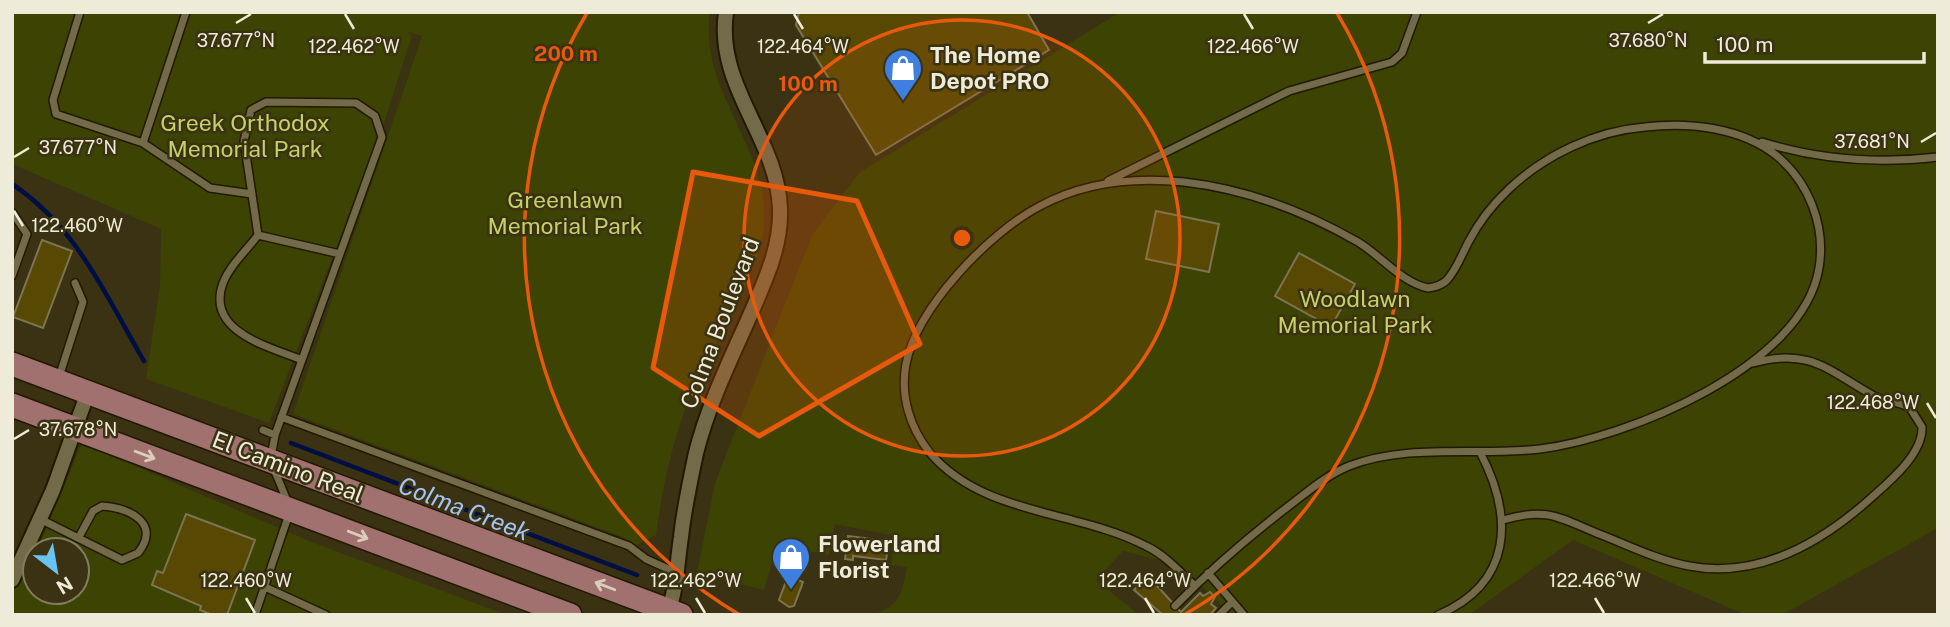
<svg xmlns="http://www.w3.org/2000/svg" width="1950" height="627" font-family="'Public Sans',sans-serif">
	<rect width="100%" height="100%" fill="#3a3212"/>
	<path fill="#3c4303" d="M12 12H710C698 92 770 147 764 225 760 271 717 337 697 381 675 428 663 483 656 535L636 545 620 536 293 414 422 36 406 31 412 35 385 120 269 423 146 379 160 285 161 229 12 164Z
		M1120 12H1938V528L1782 615H1746L1573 540 1469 615H1232L1179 565 1123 551 1096 580 1139 615H872C901 605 901 595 907 567L891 565 895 536 835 524 829 555 777 545 764 590 697 573 715 483 812 235 859 173Z
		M82 443 309 541 507 615H12V584L25 574 26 558 35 552V592H77V550H37Z"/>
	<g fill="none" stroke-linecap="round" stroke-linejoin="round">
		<path stroke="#000f43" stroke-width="4.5" d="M12 184C77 227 106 296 144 361
			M291 443 637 575"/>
	</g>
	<path fill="#574904" stroke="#7c7453" stroke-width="2" d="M799 12H1027L1049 50 876 155 796 25Z
		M1156 211 1219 224 1209 272 1146 259Z
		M42 240 72 251 43 328 13 317Z
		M1299 253 1355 284 1331 327 1275 296Z
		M186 514 255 540 227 615H212L200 610 201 606 152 585 157 571 163 573Z
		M848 536 889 541 886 560 853 556V560L845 559Z
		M788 576 803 582 794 606 789 607 779 600Z
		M1148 576 1181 612 1200 593 1203 596 1210 592 1215 597 1211 604 1216 608 1210 615H1163L1134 590Z"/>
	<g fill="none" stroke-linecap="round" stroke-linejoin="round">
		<defs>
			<path id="service" d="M80 12 53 100 56 114 143 143 210 188 252 194
				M1762 142C1819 160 1878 164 1938 157
				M143 143 186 12
				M1108 181 1289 91 1392 62 1402 53 1417 12
				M12 212 27 234 12 276
				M258 235 340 254
				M59 377 83 302 75 283
				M281 417 629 546 646 559 677 573
				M263 430 275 435
				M271 457 275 435 382 137 375 116 356 103 266 102 251 110 244 141 258 235C247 250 230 265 223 283 205 332 270 347 302 360
				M274 469 288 503
				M40 519 122 560 138 553C162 523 129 508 102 506L93 511 79 537
				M1503 520C1547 507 1558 517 1599 534 1628 545 1657 560 1689 566 1758 579 1821 543 1871 498 1889 482 1923 454 1922 427L1910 408C1899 401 1886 402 1874 396 1829 371 1810 347 1753 363
				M1208 573 1244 615
				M265 587 326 615
				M1175 606C1212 568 1252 534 1294 502 1311 489 1329 474 1349 466 1408 443 1478 456 1540 449 1627 438 1803 367 1819 268 1826 226 1809 183 1777 156 1741 127 1689 122 1645 127 1595 131 1545 155 1509 189 1493 204 1479 222 1469 241 1462 254 1456 271 1446 281 1440 286 1435 287 1428 288 1402 283 1380 255 1358 242 1304 211 1245 189 1184 182 1135 177 1084 182 1040 206 990 232 917 307 906 364 900 396 910 428 930 453 984 516 1077 510 1146 546 1165 555 1180 572 1195 586
				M255 615 289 514
				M1219 615 1231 603
				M1438 615C1513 583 1514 517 1480 452"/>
			<path id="minor" d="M12 580 53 490 88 392
				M667 615C677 589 677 563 681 537 684 509 690 481 696 453 711 393 742 338 765 280 774 258 781 233 780 208 777 137 715 86 726 12"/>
			<path id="primary" d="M12 364 681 615
				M12 405 570 615"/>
		</defs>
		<use href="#service" stroke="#211900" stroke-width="10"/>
		<use href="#minor" stroke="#211900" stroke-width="18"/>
		<use href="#primary" stroke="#211900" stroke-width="26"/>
		<use href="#service" stroke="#736a4a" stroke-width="7"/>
		<use href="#minor" stroke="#736a4a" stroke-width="14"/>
		<use href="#primary" stroke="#a0716f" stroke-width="23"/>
	</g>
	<defs><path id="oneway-shaft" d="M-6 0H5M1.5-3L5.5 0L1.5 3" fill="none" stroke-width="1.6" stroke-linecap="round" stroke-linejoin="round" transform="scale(1.75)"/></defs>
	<g stroke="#dbccbe">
		<use href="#oneway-shaft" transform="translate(145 455) rotate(21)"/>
		<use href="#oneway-shaft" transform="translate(358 535) rotate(21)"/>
		<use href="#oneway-shaft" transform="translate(605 586) rotate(-159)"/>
	</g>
	<path fill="#e8590c" fill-opacity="0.2" stroke="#e8590c" stroke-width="5" stroke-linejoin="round" d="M693 172 857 201 920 344 759 436 653 368Z"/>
	<path fill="none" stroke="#efebd9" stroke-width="2.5" d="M345 14 354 29M794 14 803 29M1244 14 1253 29M236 23 251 14M1648 23 1663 14M1921 142 1936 133M14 157 29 148M14 211 23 226M1927 403 1936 418M14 439 29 430M246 598 255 613M696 598 705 613M1145 598 1154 613M1595 598 1604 613"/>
	<circle cx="962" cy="238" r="218" fill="#e8590c" fill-opacity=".12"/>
	<g fill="none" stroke="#e8590c" stroke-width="3.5">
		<circle cx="962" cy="238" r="218"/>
		<path d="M740 615A437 437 0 0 1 587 13M1337 13A437 437 0 0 1 1184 615"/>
	</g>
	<defs>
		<symbol id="shop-pin" viewBox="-11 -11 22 30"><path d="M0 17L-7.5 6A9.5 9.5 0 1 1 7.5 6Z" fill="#3f7fe0" stroke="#3a3212"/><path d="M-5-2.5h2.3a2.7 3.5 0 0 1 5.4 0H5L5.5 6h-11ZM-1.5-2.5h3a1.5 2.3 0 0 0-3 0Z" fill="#fff"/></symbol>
	</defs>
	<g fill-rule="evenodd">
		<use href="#shop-pin" x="881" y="46" width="44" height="60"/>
		<use href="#shop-pin" x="769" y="535" width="44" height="60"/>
	</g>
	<g text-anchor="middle" stroke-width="5" stroke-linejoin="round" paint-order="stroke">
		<g font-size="23" font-weight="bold" fill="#efebd9" stroke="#3a3212" text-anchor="start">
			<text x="930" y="63">The Home<tspan x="930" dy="26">Depot PRO</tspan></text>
			<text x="818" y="552">Flowerland<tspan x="818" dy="26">Florist</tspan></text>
		</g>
		<g font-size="23" fill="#c3d167" stroke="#3a3212">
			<text x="245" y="131">Greek Orthodox<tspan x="245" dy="26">Memorial Park</tspan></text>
			<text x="565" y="208">Greenlawn<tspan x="565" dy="26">Memorial Park</tspan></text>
			<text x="1355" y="307">Woodlawn<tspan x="1355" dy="26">Memorial Park</tspan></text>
		</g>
		<g font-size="23" fill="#efebd9" stroke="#3a3212">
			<text transform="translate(720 323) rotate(-69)" y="8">Colma Boulevard</text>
			<text transform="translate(288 467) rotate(21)" y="8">El Camino Real</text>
		</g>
		<g font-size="24" font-style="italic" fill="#a5c4f6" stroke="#3a3212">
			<text transform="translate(464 509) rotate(21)" y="8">Colma Creek</text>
		</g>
	</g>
	<g font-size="18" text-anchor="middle" fill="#efebd9" stroke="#3a3212" stroke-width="5" stroke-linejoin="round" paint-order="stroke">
		<text x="1648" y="47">37.680°N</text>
		<text x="236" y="47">37.677°N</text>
		<text x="354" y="53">122.462°W</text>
		<text x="1253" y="53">122.466°W</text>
		<text x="803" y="53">122.464°W</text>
		<text x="1872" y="148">37.681°N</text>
		<text x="78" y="154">37.677°N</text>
		<text x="77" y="232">122.460°W</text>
		<text x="1873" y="409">122.468°W</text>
		<text x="78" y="436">37.678°N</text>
		<text x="246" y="587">122.460°W</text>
		<text x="696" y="587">122.462°W</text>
		<text x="1145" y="587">122.464°W</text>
		<text x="1595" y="587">122.466°W</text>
	</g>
	<circle cx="962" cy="238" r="10" fill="#e8590c" stroke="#3a3212" stroke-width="3.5"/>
	<g font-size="21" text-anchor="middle" font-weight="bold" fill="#e8590c" stroke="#3a3212" stroke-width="5" stroke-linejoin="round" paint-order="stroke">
		<text x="566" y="61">200 m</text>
		<text x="808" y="91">100 m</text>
	</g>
	<rect width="1950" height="627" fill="none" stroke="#efebd9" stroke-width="28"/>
	<g transform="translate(56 571) rotate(149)"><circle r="33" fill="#3a3212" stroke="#827c62" stroke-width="2"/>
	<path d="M0-5L12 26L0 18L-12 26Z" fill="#69c3f1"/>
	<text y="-10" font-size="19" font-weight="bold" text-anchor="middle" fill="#efebd9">N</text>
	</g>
	<path d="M1705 52v10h219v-10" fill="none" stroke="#efebd9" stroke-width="3.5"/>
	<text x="1716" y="52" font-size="21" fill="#efebd9" stroke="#3a3212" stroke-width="5" paint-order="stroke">100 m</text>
</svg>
